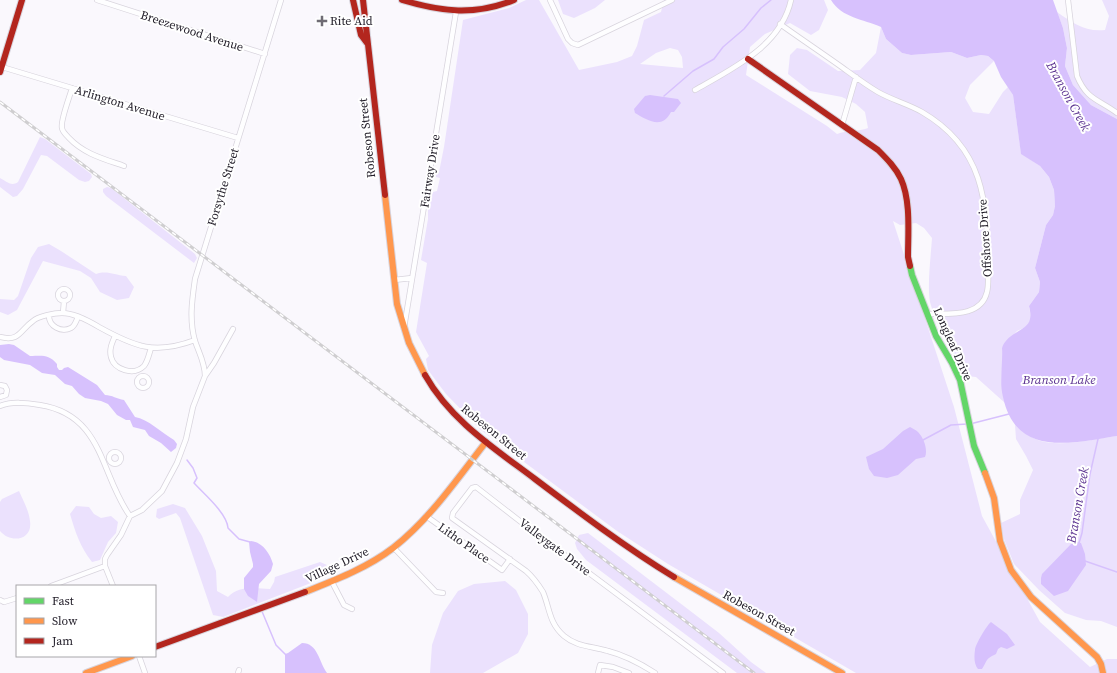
<svg xmlns="http://www.w3.org/2000/svg" width="1117" height="673" font-family="'Source Serif 4',serif">
	<rect width="100%" height="100%" fill="#faf8fd"/>
	<path fill="#ebe1fd" fill-rule="evenodd" d="M526 0H539L579 70 617 62 632 56 637 46 644 20 661 12 664 0H824L828 10 819 30 811 35 790 23 765 34 750 47 746 75 827 126 837 134C847 130 858 132 868 128L865 112 856 104 842 97 810 91 788 74 790 55 797 48 807 50 838 71 860 70 876 53 881 27 886 39 902 53 911 55 951 52 967 58 981 55 988 56 994 61 970 85 965 98 973 112 989 114 1003 92 1008 87 1013 95 1021 153 1040 166 1049 177 1054 190 1055 206 1053 215 1046 225 1035 268 1040 282 1039 292 1029 306 1031 318 1028 326 1017 331 1002 348 1003 358 1001 379 1005 403 976 377 966 376C952 352 937 329 930 302 927 285 931 255 932 238L924 228 916 223 900 225 893 221 954 407 982 516 1040 622 1090 667 1107 659H1117V673H856L668 564 617 531 481 430 446 394 428 370 426 359 429 356 416 332 427 263 421 260 428 219V203L433 192 437 191 440 178 436 177V173L439 172 444 147 463 20 509 8ZM670 48 678 50 682 57 683 68 640 64 656 53Z
		M558 0H605L595 8 574 18 563 14Z
		M1102 0H1117V119L1091 105 1073 85 1065 66 1067 48 1063 28 1057 12C1073 23 1084 32 1105 30L1109 16Z
		M40 137 45 139 91 174 92 177 89 181 85 182 79 180 47 156 41 155 23 189 17 196 13 197 0 187V178C6 181 11 187 18 182Z
		M107 187 111 188 195 254 197 258 194 263 106 196 103 192V189Z
		M49 244 61 251 96 274C107 270 114 275 126 276L134 287 129 298 117 300 100 292 91 278 80 271 43 261 17 310 8 315 0 312V299L14 300 18 296 31 258 38 247Z
		M1015 425C1023 432 1033 440 1045 442 1068 446 1094 439 1117 436V627L1101 621 1086 620 1065 613 1039 590 1014 564 1004 539 1001 523 1020 514V500L1033 470 1026 456 1016 439Z
		M19 491C23 500 29 511 30 521 33 540 11 544 0 531V502L2 499Z
		M173 504 185 508 202 536 216 571 217 591 228 597C239 585 255 588 270 589L274 582 275 577 320 562 327 565 319 570 316 581 223 617 213 615 180 518 176 513 159 519 156 517 157 509Z
		M76 506 89 507 94 514 101 518 111 516 118 522 116 533 108 542 100 560 92 562C80 547 75 531 70 514Z
		M588 533 693 613 719 633 751 662 766 673H737L586 560 577 549 575 543 579 535Z
		M505 581 516 590 528 614V634L518 653 483 673H430L432 645 443 613 458 591 474 584Z"/>
	<path fill="#d7c1fd" d="M831 0H1053L1063 28 1067 48 1065 66 1073 85 1091 105 1117 119V436C1072 443 1016 458 1003 397 999 381 1003 365 1002 348 1007 332 1028 331 1030 319 1031 315 1030 310 1029 306L1039 292 1040 282 1035 268 1046 225 1053 215 1055 206 1054 190 1049 177 1040 166 1021 154 1013 95 1001 77 994 61 988 56 981 55 967 58 951 52 911 55 902 53 886 39 881 27C863 19 842 18 831 0Z
		M650 95 678 99 681 103 674 112H671C662 130 647 120 635 113L634 109 645 96Z
		M9 344 14 345 30 356C43 356 48 354 57 364V367L59 370H62L64 368 68 367 97 385 105 395C112 395 117 399 124 400L135 417C148 419 162 433 174 440L177 444 176 448 171 452 161 443 149 436 145 430 133 427 130 420H126L117 415 108 404 101 401 85 398 79 394 72 386 65 384 55 375 42 373 30 365 4 360 0 357V345Z
		M910 427C912 428 916 430 918 432 924 438 928 450 925 457L916 459 898 475 887 478 874 476 869 469 866 457 883 449 903 431Z
		M251 541C262 542 270 553 273 564L271 571 259 584 257 602 248 596 244 589V578L253 567V564L250 552 249 542Z
		M1074 541 1081 543 1085 554 1086 565 1068 591 1054 596 1041 584V578L1042 574Z
		M991 622 1007 634 1015 645 1007 649 1001 647 998 649 996 654C985 659 988 660 982 669H978C974 664 974 657 975 650 975 645 987 625 991 622Z
		M302 643C318 643 319 662 327 673H285V654L288 653Z"/>
	<g fill="none" stroke-linecap="round" stroke-linejoin="round">
		<path stroke="#d7c1fd" stroke-width="1.5" d="M664 96 693 71 714 59 723 47 744 29 761 8 771 0
			M970 424 1009 414
			M923 440 951 425 967 424
			M187 460 193 468 197 478 194 483C203 493 227 513 228 528L239 539 250 542
			M1079 543 1082 533 1090 474 1098 439
			M1085 561 1117 572
			M261 609 276 645 286 655"/>
		<defs>
			<path id="street" d="M97 0 265 54
				M550 0 568 39 572 43 578 45 672 0
				M1068 0 1077 76C1087 100 1098 99 1117 113
				M780 24C801 39 822 53 843 68 854 76 866 85 878 92 892 100 908 104 922 112 984 148 987 201 988 265 988 274 989 284 987 292 981 318 948 313 927 314
				M2 67 238 138
				M72 88C70 96 60 121 62 128 62 131 66 135 69 138 84 154 104 159 124 166
				M695 90C732 69 781 46 791 0
				M842 125 856 77
				M394 280 412 278
				M58 295a6 6 0 1 1 12 0a6 6 0 1 1-12 0Z
				M63 313 64 301
				M49 316C49 326 61 333 71 328 75 326 76 321 78 317
				M404 328 456 12
				M115 336C112 343 109 349 111 357 114 370 134 376 144 366 148 361 149 354 151 348
				M0 337C20 342 20 330 33 321 38 316 55 313 62 313 75 313 89 321 99 327 135 347 155 355 195 340
				M205 376C205 363 199 353 195 341 189 320 192 300 195 279L281 0
				M137 382a6 6 0 1 1 12 0a6 6 0 1 1-12 0Z
				M0 385 5 386 7 390 6 395 0 397
				M0 406C12 401 27 403 40 405 104 415 100 475 130 516
				M109 458a6 6 0 1 1 12 0a6 6 0 1 1-12 0Z
				M426 516 502 570 510 559
				M393 547 436 592 443 593
				M332 582 344 605 352 609
				M51 586 105 566
				M113 586 105 566V559L107 555 121 535 130 516 142 510 162 491 177 463 186 439 193 407 205 376 214 363 233 329
				M0 600 4 602 17 598
				M139 656 145 673
				M238 673 239 670
				M598 673 600 665 613 667 629 673
				M655 673C641 664 624 655 608 651 592 646 577 647 564 636 549 623 550 609 543 592 538 584 533 577 526 571L452 518 453 513 472 488 476 487 530 529 723 673"/>
			<path id="fast" d="M910 266 912 275 936 336 952 363 960 380 974 446 985 473"/>
			<path id="slow" d="M385 195 397 304 409 343 425 375
				M985 473 994 498 1000 541 1011 570 1031 597 1097 657 1101 664 1103 673
				M674 577 842 673
				M305 592C335 580 367 568 393 548 430 519 457 479 486 442
				M86 673 132 656"/>
			<path id="jam" d="M353 0 361 35 367 43
				M363 0 385 195
				M402 0C442 12 474 16 514 0
				M748 59 878 150C887 159 896 168 901 179 911 201 908 233 908 257L910 266
				M0 72 22 0
				M425 375C451 421 494 448 535 479 580 513 625 547 674 577
				M155 647 305 592"/>
		</defs>
		<use href="#street" stroke="#d8d4dd" stroke-width="6"/>
		<use href="#fast" stroke="#d8d4dd" stroke-width="8"/>
		<use href="#slow" stroke="#d8d4dd" stroke-width="8"/>
		<use href="#jam" stroke="#d8d4dd" stroke-width="8"/>
		<use href="#street" stroke="#fefeff" stroke-width="4.5"/>
		<use href="#fast" stroke="#63d668" stroke-width="6"/>
		<use href="#slow" stroke="#ff974d" stroke-width="6"/>
		<use href="#jam" stroke="#b3261e" stroke-width="6"/>
		<defs>
			<path id="rail" d="M0 102 754 673"/>
		</defs>
		<use href="#rail" stroke="#cfced0" stroke-width="3"/>
		<use href="#rail" stroke="#fff" stroke-width="1.5" stroke-dasharray="4.5" stroke-linecap="butt"/>
	</g>
	<path fill="#6f6c74" stroke="#fff" stroke-width="1.5" d="M320 15h4v4h4v4h-4v4h-4v-4h-4v-4h4z"/>
	<g text-anchor="middle" stroke-width="4" stroke-linejoin="round" paint-order="stroke">
		<g font-size="12" fill="#24202b" stroke="#fff" text-anchor="start">
			<text x="330" y="25">Rite Aid</text>
		</g>
		<g font-size="12" fill="#24202b" stroke="#fff">
			<text transform="translate(192 31) rotate(18)" y="4">Breezewood Avenue</text>
			<text transform="translate(120 103) rotate(17)" y="4">Arlington Avenue</text>
			<text transform="translate(367 138) rotate(-96)" y="4">Robeson Street</text>
			<text transform="translate(430 171) rotate(-81)" y="4">Fairway Drive</text>
			<text transform="translate(223 187) rotate(-73)" y="4">Forsythe Street</text>
			<text transform="translate(985 238) rotate(-94)" y="4">Offshore Drive</text>
			<text transform="translate(953 344) rotate(66)" y="4">Longleaf Drive</text>
			<text transform="translate(494 432) rotate(39)" y="4">Robeson Street</text>
			<text transform="translate(464 543) rotate(35)" y="4">Litho Place</text>
			<text transform="translate(555 547) rotate(37)" y="4">Valleygate Drive</text>
			<text transform="translate(337 565) rotate(-25)" y="4">Village Drive</text>
			<text transform="translate(759 613) rotate(29)" y="4">Robeson Street</text>
		</g>
		<g font-size="13" font-style="italic" fill="#5b3290" stroke="#fff">
			<text transform="translate(1069 96) rotate(61)" y="5">Branson Creek</text>
			<text x="1059" y="384">Branson Lake</text>
			<text transform="translate(1077 505) rotate(-80)" y="5">Branson Creek</text>
		</g>
	</g>
	<rect x="16" y="585" width="140" height="72" fill="#ffffff" stroke="#a7a6aa"/>
	<rect x="24" y="598" width="20" height="6" fill="#63d668" stroke="#a7a6aa"/>
	<text x="52" y="605" font-size="12" fill="#24202b">Fast</text>
	<rect x="24" y="618" width="20" height="6" fill="#ff974d" stroke="#a7a6aa"/>
	<text x="52" y="625" font-size="12" fill="#24202b">Slow</text>
	<rect x="24" y="638" width="20" height="6" fill="#b3261e" stroke="#a7a6aa"/>
	<text x="52" y="645" font-size="12" fill="#24202b">Jam</text>
</svg>
